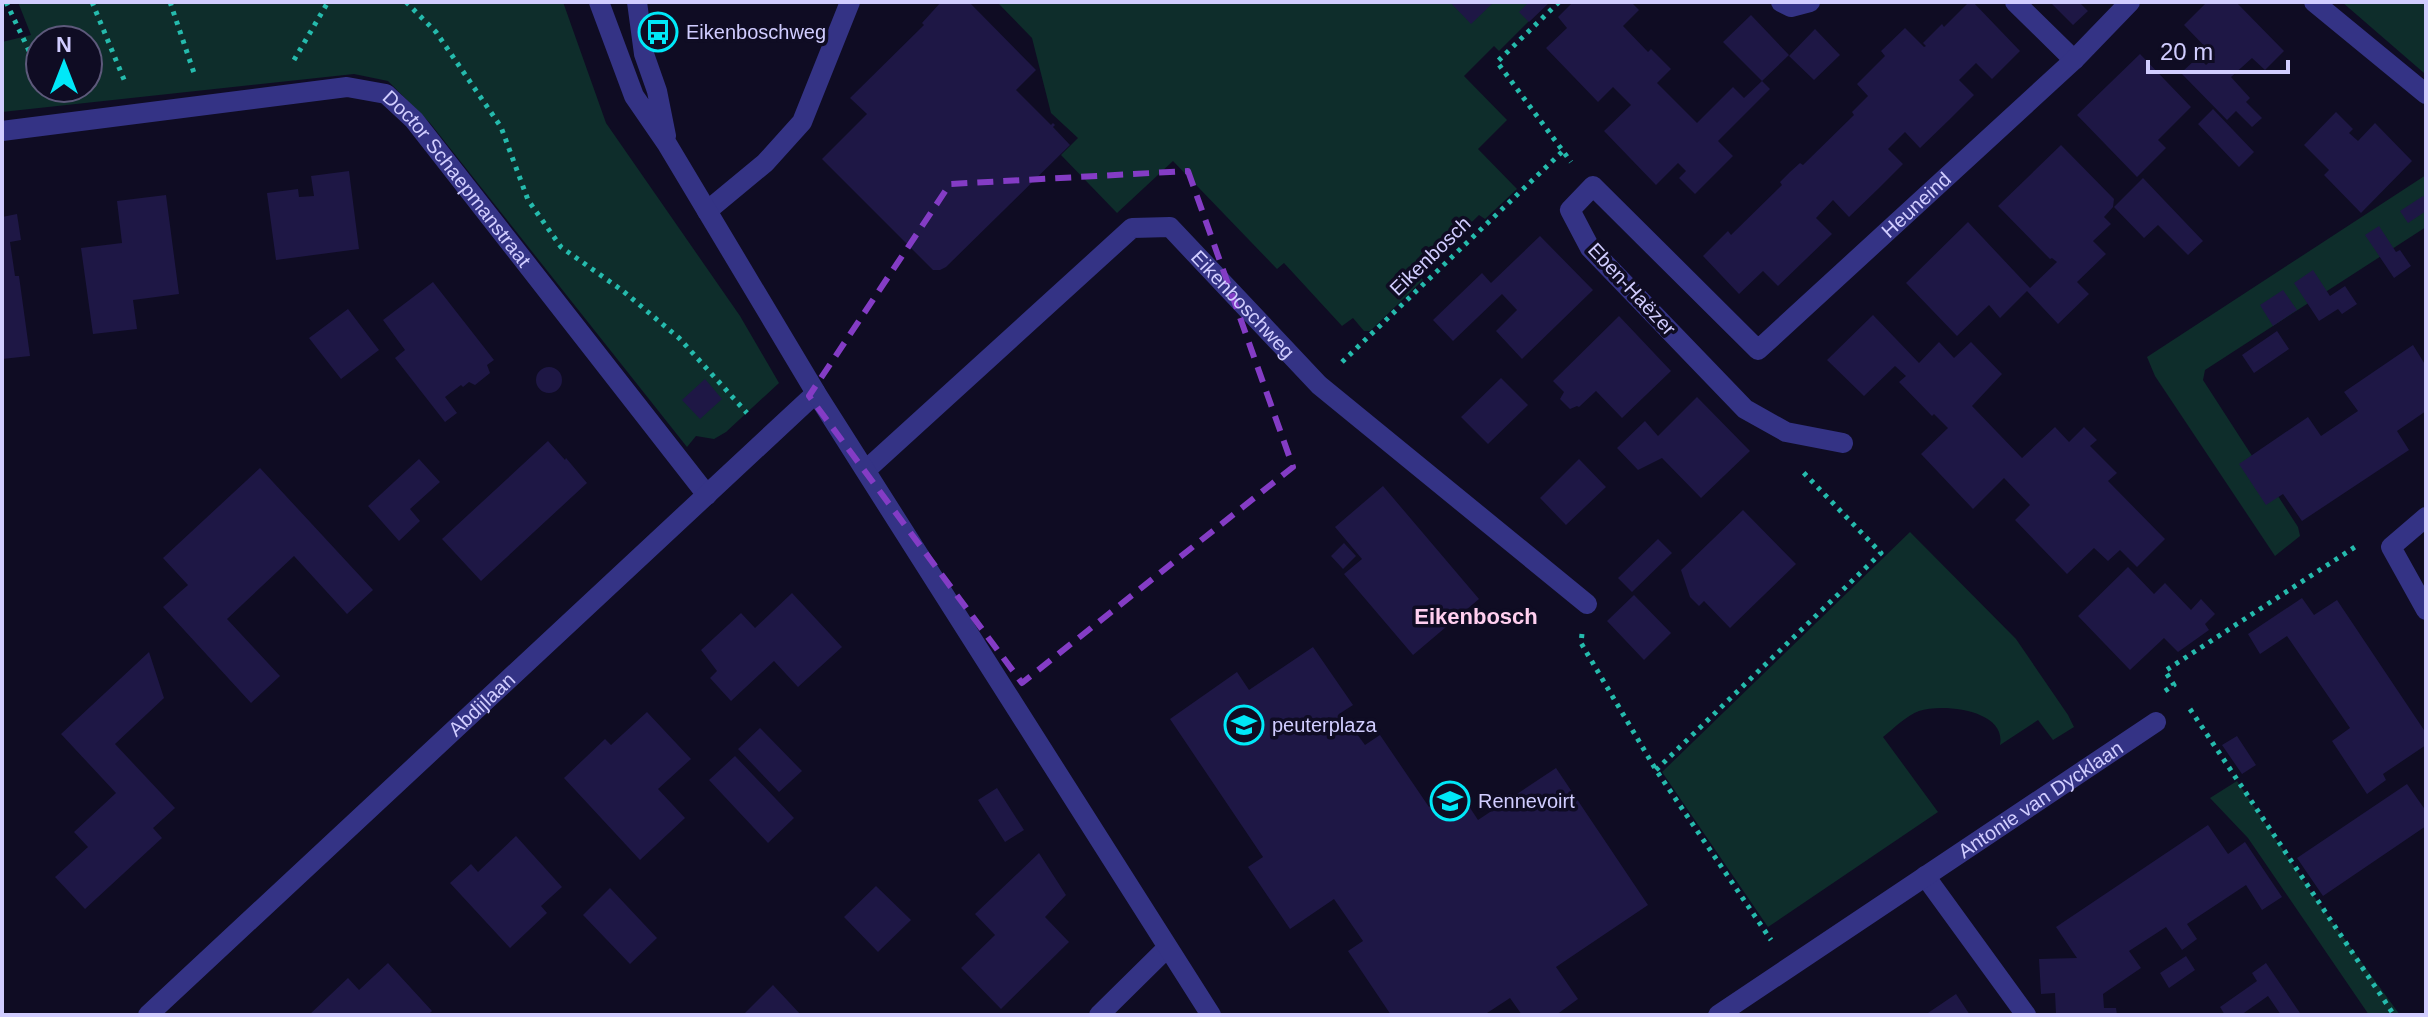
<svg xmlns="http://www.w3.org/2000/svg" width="2428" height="1017" font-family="Helvetica,sans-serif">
	<rect width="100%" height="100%" fill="#0f0c23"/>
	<path fill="#0e2d2b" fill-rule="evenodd" d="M18 2H563L606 123 740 316 779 383 726 432 714 439 696 436 687 447 430 123 388 81 354 74 2 112V42L31 35ZM40 40H88V88H40Z
		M997 2H1548L1499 51 1494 46 1464 76 1507 120 1478 149 1517 189 1485 219 1479 215 1419 274 1423 280 1370 331H1364L1353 318 1342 326 1284 263 1277 269 1173 161 1117 213 1061 155 1078 138 1051 113 1032 38Z
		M2342 2H2426V74L2424 73Z
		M2426 175V227L2205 370 2203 380 2298 527 2300 536 2275 556 2155 376 2147 357Z
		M1910 532 2016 639 2068 715 2074 727 2053 740 2038 720 2000 745C2007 710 1943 703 1919 711 1907 715 1893 729 1883 737L1938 812 1768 927 1662 772Z
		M2237 781 2317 901 2400 1015H2369L2248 838 2210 798Z"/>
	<path fill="#1e1745" d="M941 2H969L1036 70 1016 90 1051 125 1053 123 1055 125 1053 127 1070 145 946 267 940 270H933L822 159 867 114 850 98 924 25 922 23Z
		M1450 2H1494L1471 24Z
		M1529 2H1550L1529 22 1519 12Z
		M1573 2H1631L1639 10 1623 26 1648 52 1651 49 1671 69 1657 83 1697 123 1733 87 1744 98 1762 81 1770 89 1718 141 1733 156 1695 194 1679 178 1686 171 1678 163 1656 185 1604 131 1631 105 1613 87 1598 102 1546 48 1567 28 1558 17Z
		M1969 2H1973L2020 51 1992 79 1976 63 1959 80 1974 95 1949 120 1920 148 1905 132 1888 149 1903 164 1878 189 1849 217 1833 200 1816 218 1832 234 1778 286 1763 271 1739 294 1703 256 1728 231 1731 235 1782 185 1780 182 1790 172 1800 163 1803 165 1854 115 1852 112 1868 96 1857 84 1885 56 1881 51 1905 28 1924 47 1926 46 1923 43 1942 24 1944 27Z
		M2050 2H2079L2088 11 2073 25Z
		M2207 2H2236L2284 51 2265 70 2252 58 2231 77 2250 98 2246 102 2262 118 2252 127 2236 111 2227 120 2181 73 2198 57 2206 65 2215 57 2184 25Z
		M1751 15 1789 55 1762 81 1723 42Z
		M1815 29 1840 55 1814 80 1789 56Z
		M2140 54 2191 107 2158 140 2166 148 2137 177 2077 115Z
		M2213 109 2254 152 2239 167 2198 124Z
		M2336 112 2353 129 2349 133 2358 141 2375 123 2412 161 2361 213 2324 175 2329 170 2304 145Z
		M2061 145 2114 199 2113 207 2104 217 2111 224 2093 241 2106 254 2077 282 2089 294 2058 324 2027 291 2000 318 1989 305 1957 336 1906 283 1968 222 2030 288 2057 262 2052 258 2050 259 1998 206Z
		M349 171 359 249 276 260 267 193 298 189 299 197 314 196 311 176Z
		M2143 178 2203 241 2188 255 2158 225 2144 238 2114 207Z
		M166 195 179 294 133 300 137 329 93 334 81 248 122 243 117 201Z
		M2423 196 2426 199V211L2408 223 2400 211Z
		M17 214 21 240 10 242 15 276H19L30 356 2 359V217Z
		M2379 226 2396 252 2400 250 2411 266 2394 278 2365 235Z
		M1540 236 1593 290 1522 359 1496 331 1517 310 1502 294 1453 341 1433 320 1482 273 1491 283Z
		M2313 270 2330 296 2345 286 2357 304 2342 314 2338 309 2319 321 2294 283Z
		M433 282 494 360 487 365 490 373 475 385 469 382 463 387 461 385 445 397 457 413 445 422 395 358 405 350 383 320Z
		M2283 290 2297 310 2273 326 2260 305Z
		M348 309 379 350 341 379 309 338Z
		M1873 315 1919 363 1939 342 1954 358 1971 342 2002 374 1972 406 2022 458 2055 427 2069 442 2084 427 2097 440 2090 446 2117 473 2108 481 2165 539 2137 567 2120 550 2108 561 2094 548 2067 574 2015 520 2030 505 2004 478 1973 509 1921 454 1948 428 1934 414 1932 416 1899 382 1906 376 1895 366 1864 396 1827 360Z
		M1619 316 1671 371 1622 418 1596 391 1579 407 1577 406 1570 409 1560 399 1564 392 1553 381Z
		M2277 331 2289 349 2254 373 2242 355Z
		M2413 345 2426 366V411L2397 431 2409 450 2302 521 2283 494 2266 505 2239 464 2308 417 2321 436 2358 411 2344 392Z
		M536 380a13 13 0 1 1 26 0a13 13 0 1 1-26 0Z
		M1501 378 1528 405 1488 444 1461 417Z
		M705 379 722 399 700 419 682 400Z
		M1697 397 1750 451 1701 498 1662 458 1638 470 1617 448 1645 421 1658 436Z
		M548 441 565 460 566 458 587 483 481 581 442 539Z
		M419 459 440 482 410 509 420 521 399 541 368 506Z
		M1579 459 1606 487 1566 525 1540 498Z
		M260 468 373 590 347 614 294 556 227 619 280 676 251 703 163 607 188 585 163 558Z
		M1383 486 1479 599 1413 655 1344 574 1362 559 1335 527Z
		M1743 510 1796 564 1730 628 1704 601 1699 606 1690 597 1681 570Z
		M1658 539 1672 553 1632 592 1618 578Z
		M1344 543 1356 556 1343 569 1331 556Z
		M2128 567 2154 594 2165 583 2191 610 2201 599 2215 614 2205 624 2209 630 2178 652 2164 638 2130 670 2078 616Z
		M792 593 842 647 798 687 774 661 731 701 710 678 717 671 701 650 741 613 755 628Z
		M1634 595 1671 633 1644 660 1607 621Z
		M2302 598 2314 615 2337 600 2426 733V745L2383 774 2386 780 2367 794 2332 741 2350 728 2287 636 2260 654 2248 634Z
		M1313 647 1353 705 1339 714 1351 732 1354 730 1365 745 1380 735 1429 807 1457 788 1478 820 1556 768 1648 905 1556 967 1578 999 1556 1015H1522L1510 998 1484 1015H1456L1455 1013 1451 1015H1391L1348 951 1363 941 1334 899 1290 929 1248 867 1263 857 1170 719 1237 672 1249 690Z
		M149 652 164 698 115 744 175 808 153 828 162 838 85 909 55 877 88 847 74 832 116 793 61 734Z
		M647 712 691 759 658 789 685 818 640 860 564 778 605 739 611 745Z
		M760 728 802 771 779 792 738 749Z
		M2237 736 2256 765 2242 774 2222 745Z
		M735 756 794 818 768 843 709 780Z
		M2407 784 2426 811V826L2323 896 2297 858Z
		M997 788 1024 830 1005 842 978 800Z
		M2208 825 2228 854 2245 842 2282 897 2262 910 2246 885 2187 924 2197 939 2182 950 2166 927 2129 951 2141 968 2103 994 2104 1008H2116L2117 1015 2056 1014 2055 993 2041 994 2039 959 2077 958 2056 927Z
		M516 836 562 887 541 906 547 913 510 948 450 883 471 864 478 872Z
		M1039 853 1066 895 1045 917 1069 942 1001 1009 961 968 995 935 975 914Z
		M876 886 911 920 878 952 844 917Z
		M610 888 657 938 630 964 583 915Z
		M2186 956 2195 970 2169 988 2160 973Z
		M388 963 432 1011 428 1015H309L348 978 359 990Z
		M2266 963 2300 1013 2297 1015H2281L2268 996 2241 1015H2225L2220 1007 2257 981 2252 973Z
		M773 985 801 1015H743Z
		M1956 994 1970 1015H1925Z"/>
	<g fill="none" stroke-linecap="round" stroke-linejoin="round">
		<path stroke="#25bbad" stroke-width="5" stroke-dasharray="4 6" stroke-linecap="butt" d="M6 2 40 74
			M92 2 125 82
			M170 2 194 73
			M406 2 436 32 501 127 528 200 561 247 623 291 679 338 747 413
			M1559 2 1497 62 1571 162
			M294 60 328 2
			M1342 362 1564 150
			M1582 634 1581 643 1656 770 1771 940
			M2165 691 2174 685 2165 671 2358 545
			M2190 709 2394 1015
			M1656 770 1881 553 1802 471"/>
		<path stroke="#343385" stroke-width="20" d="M1781 2 1791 7 1810 2
			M2015 2 2074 60
			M707 211 765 163 802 122 850 2
			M1925 876 2026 1015"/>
		<g stroke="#343385" stroke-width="20">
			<path d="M2314 2 2426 94"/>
			<path id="s1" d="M2 131 347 87 386 94 414 120 707 495"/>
			<path id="s2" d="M1843 443 1786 432 1745 409 1590 248 1570 210 1593 186 1758 350 2074 60 2130 2"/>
			<path id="s3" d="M866 470 1132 228 1170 227 1319 385 1587 604"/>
			<path d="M2426 517 2391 547 2426 610"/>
			<path id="s4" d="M148 1015 816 393"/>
			<path d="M1099 1015 1167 948"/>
			<path id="s5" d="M1718 1015 2156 722"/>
		</g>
		<path stroke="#343385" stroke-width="20" d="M599 2 634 96 667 144 816 393 1211 1015
			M637 2 644 54 657 91 666 136"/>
	</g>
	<path fill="none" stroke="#843cc5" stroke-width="6" stroke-dasharray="16 10" stroke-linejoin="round" d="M1188 171 1293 467 1022 683 809 396 950 184Z"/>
	<defs>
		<symbol id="bus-ring" viewBox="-11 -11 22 22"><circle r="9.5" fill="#0f0c23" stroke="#00e8f8" stroke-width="1.5"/><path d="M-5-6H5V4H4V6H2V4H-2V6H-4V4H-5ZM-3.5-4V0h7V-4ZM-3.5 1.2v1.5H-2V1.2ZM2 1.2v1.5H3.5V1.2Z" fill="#00e8f8"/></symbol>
		<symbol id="school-ring" viewBox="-11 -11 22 22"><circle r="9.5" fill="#0f0c23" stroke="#00e8f8" stroke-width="1.5"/><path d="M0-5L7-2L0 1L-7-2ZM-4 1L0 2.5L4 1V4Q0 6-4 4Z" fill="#00e8f8"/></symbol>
	</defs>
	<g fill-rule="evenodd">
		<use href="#bus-ring" x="636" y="10" width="44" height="44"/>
		<use href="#school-ring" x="1222" y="703" width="44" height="44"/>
		<use href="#school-ring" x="1428" y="779" width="44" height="44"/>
	</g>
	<g text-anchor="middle" stroke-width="7" stroke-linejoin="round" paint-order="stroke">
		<g font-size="20" fill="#d1cdff" stroke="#0f0c23" text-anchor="start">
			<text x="686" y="39">Eikenboschweg</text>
			<text x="1272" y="732">peuterplaza</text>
			<text x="1478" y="808">Rennevoirt</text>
		</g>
		<g font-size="20" fill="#d1cdff" stroke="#0f0c23">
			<text dy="7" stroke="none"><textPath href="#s1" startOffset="498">Doctor Schaepmanstraat</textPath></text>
			<text dy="7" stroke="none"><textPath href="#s2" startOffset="852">Heuneind</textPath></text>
			<text transform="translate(1430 256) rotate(-44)" y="7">Eikenbosch</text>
			<text transform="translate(1632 289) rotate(47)" y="7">Eben-Haëzer</text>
			<text dy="7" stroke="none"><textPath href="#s3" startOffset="504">Eikenboschweg</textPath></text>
			<text dy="7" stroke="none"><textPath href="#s4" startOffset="456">Abdijlaan</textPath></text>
			<text dy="7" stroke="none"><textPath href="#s5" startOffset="388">Antonie van Dycklaan</textPath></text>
		</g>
		<g font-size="22" font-weight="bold" fill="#ffcfef" stroke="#0f0c23">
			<text x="1476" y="624">Eikenbosch</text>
		</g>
	</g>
	<rect width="2428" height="1017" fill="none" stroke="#d1cdff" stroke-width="8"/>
	<g transform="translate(64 64)"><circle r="38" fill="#0f0c23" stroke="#5d597b" stroke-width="2"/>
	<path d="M0-6L14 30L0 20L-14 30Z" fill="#00e8f8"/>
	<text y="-12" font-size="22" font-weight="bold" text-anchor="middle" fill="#d1cdff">N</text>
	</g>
	<path d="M2148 60v12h140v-12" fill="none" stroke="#d1cdff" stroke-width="4"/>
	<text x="2160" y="60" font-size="24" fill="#d1cdff" stroke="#0f0c23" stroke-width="6" paint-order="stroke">20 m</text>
</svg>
